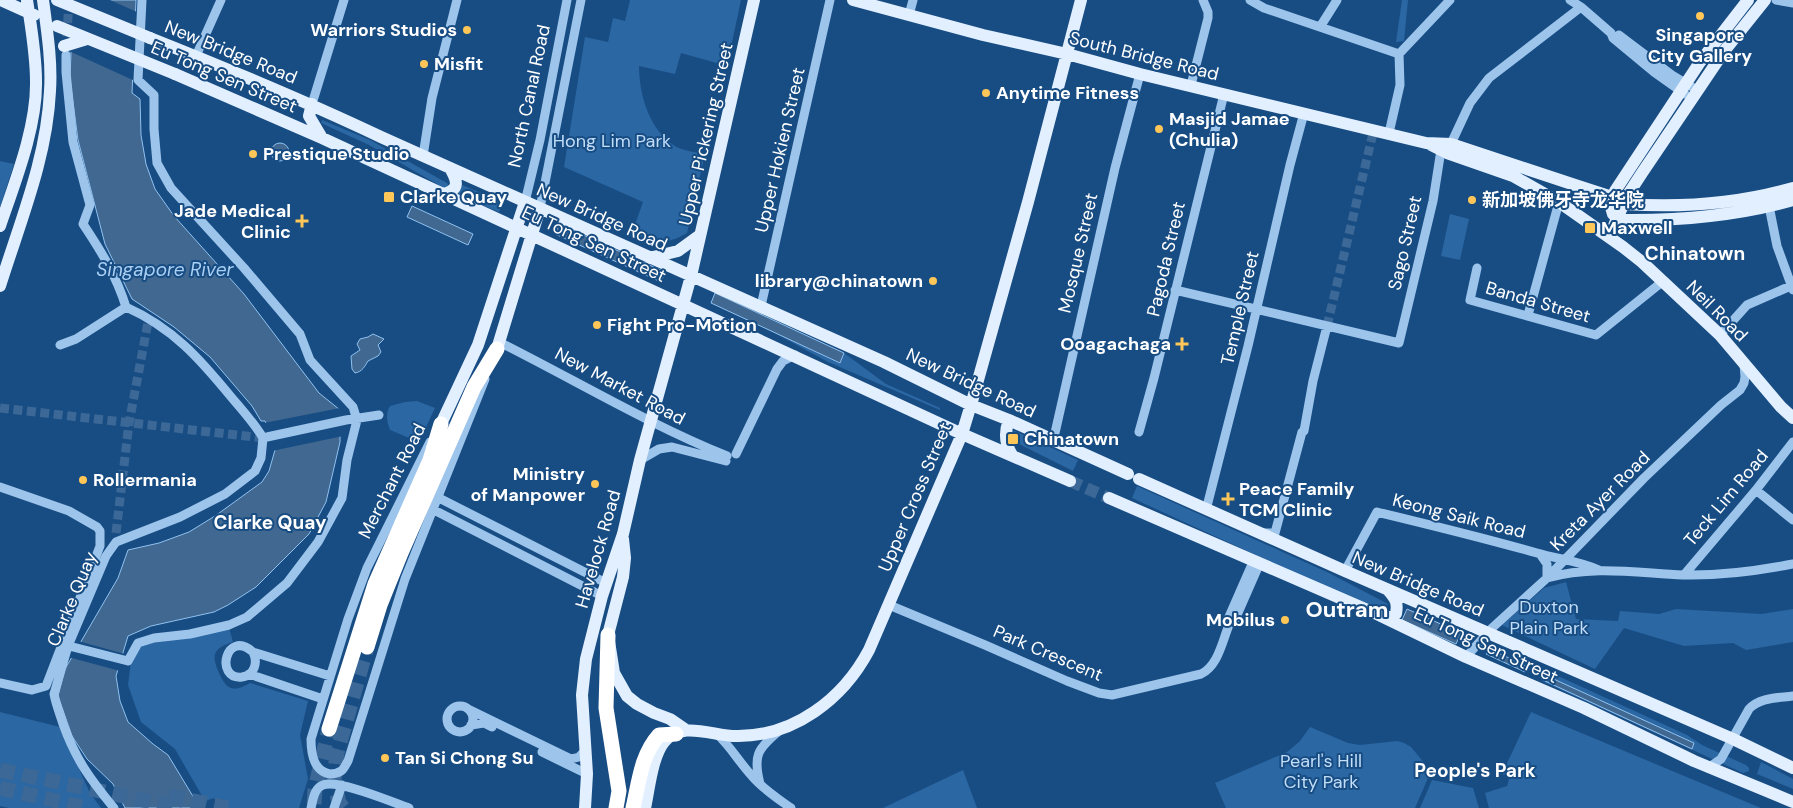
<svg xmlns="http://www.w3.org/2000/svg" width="1793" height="808" font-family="'DM Sans','Noto Sans SC',sans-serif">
	<rect width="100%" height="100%" fill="#184d84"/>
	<path fill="#2b67a3" d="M630 0H741L727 66 681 53 675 74 639 66C639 94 649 130 675 146 683 151 696 152 705 154L687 233C664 246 656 243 632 233L643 202 564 167 585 37 608 42 613 18 625 21Z
		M1402 0H1408L1404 41 1396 42Z
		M322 120 370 140 447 183 449 186 444 188 369 145 321 123Z
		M0 161 14 164 0 207Z
		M462 185 503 202 499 212 458 195Z
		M1450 214 1469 219 1460 260 1441 256Z
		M771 331 840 363 844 353 886 384 940 408V410L828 362Z
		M417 401 435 408 419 442 390 430C387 422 385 414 390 406L405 402Z
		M1015 431 1078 460 1073 471 1011 440V432Z
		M1137 486 1329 573 1388 604 1384 614 1132 498Z
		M1566 582 1576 619 1618 621 1620 611 1659 614 1676 609 1762 614 1793 609V642L1746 650 1733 643 1684 646 1624 628 1595 669 1502 625 1544 588Z
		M229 628 233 642C213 648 211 655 219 673 222 679 225 686 231 688 238 690 244 686 250 683L308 701 300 735 308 779 299 808H219L214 798 205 801 175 749 141 722 128 685 131 661 140 647 155 642Z
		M1547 671 1687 735 1702 745 1746 765 1749 768V771L1743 773 1542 681Z
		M0 712 60 727 90 793 101 808H9L0 806Z
		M1531 712 1761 808H1489L1485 793 1507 786 1510 776 1502 774Z
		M1310 727 1348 743 1360 745 1397 741 1404 743 1411 747 1431 771 1415 808H1226L1215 783 1287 752 1300 741Z
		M1761 762 1793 779V789L1757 774Z
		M963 770 977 808H883Z
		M1432 780 1473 788 1479 808H1420Z"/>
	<path fill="#416891" stroke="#90c1ef" d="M73 0H136L132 93 140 99 141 135 146 164 155 189 174 216 244 294 319 393 340 410V442L326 502 309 534 256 587 228 605 214 612 151 626 128 636 116 676 120 701 128 722 153 744 168 755 200 808H125L113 784 87 759 72 736 58 696 65 669 118 578 128 550 159 543 189 532 215 516 262 482 269 471 275 450 265 421H261L252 406 210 357 174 327 132 299 105 244 78 140 70 79Z
		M271 152a9 9 0 1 1 18 0a9 9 0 1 1-18 0Z
		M412 206 473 234 468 245 407 217Z
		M559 224 665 272 661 282 555 234Z
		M715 293 844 353 840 363 711 303Z
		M373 334 384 339 378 345 381 352 378 356 368 361C365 366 362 372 355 373L352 369 351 356 360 350 357 344 360 339 368 337Z
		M1407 609 1461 633 1456 644 1402 620Z
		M1490 649 1528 667 1525 672 1486 654Z
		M1547 676 1694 743 1692 749 1545 681Z"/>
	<path fill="#184d84" d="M71 0H110L137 12 135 81 69 51Z
		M340 408 342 410 343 436 272 451 264 423Z
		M78 641 125 654 120 671 68 657Z"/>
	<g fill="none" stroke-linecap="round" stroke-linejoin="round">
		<path stroke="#3b6896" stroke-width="9" stroke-dasharray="9 4.5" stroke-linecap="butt" d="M66 50 69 0
			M1327 326 1374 129
			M0 408 263 438
			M116 533 129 423 149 317"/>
		<path stroke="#3b6896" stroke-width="12" stroke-dasharray="12 6" stroke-linecap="butt" d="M1070 481 1109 498"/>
		<path stroke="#3b6896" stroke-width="15" stroke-dasharray="15 8" stroke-linecap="butt" d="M0 770 181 808
			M0 788 87 808
			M169 796 228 808
			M314 804 315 789 329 729
			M343 808 339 803 334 780 337 753 367 647"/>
		<path stroke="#9dc5ec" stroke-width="9" d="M142 0 138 80 154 95V129L157 163 171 188 244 268 300 334 310 360 353 407 357 420
			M1250 0 1264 8 1399 54
			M1570 0 1581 7 1611 33 1613 38 1654 72 1685 94
			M1776 0 1793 3
			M909 15 913 0
			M1320 27 1337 0
			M1619 35 1672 75 1697 90
			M1399 54 1450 0
			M66 55V72L73 142 90 205 83 224C101 251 116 275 126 307 173 328 200 359 232 398 243 411 255 424 263 438L261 458 255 471 225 494 180 517 116 542 106 556 68 646 54 694C56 705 60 714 63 724 76 760 90 779 114 808
			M196 56 221 0
			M1191 85 1208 18V12L1203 0
			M312 104 344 0
			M1389 133 1400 85 1399 54
			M1449 148 1470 103 1489 78 1581 7
			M423 156 432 98 457 0
			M1768 201 1777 246 1793 290
			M525 202 540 140 567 0
			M540 208 581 0
			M1477 268 1470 300 1596 335 1662 282
			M1175 290 1399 343 1433 201 1441 150
			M761 306 830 0
			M1528 315 1559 202
			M1720 335 1747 305 1793 285
			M499 342C575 380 648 424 727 456
			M60 345 76 339 126 307
			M1139 432 1154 378 1224 94
			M267 437 346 420 379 415
			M1052 439 1055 433 1115 168 1140 74
			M430 442 367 568 348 619 311 739C311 753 313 771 330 774 334 774 338 773 341 771 344 769 346 764 348 761L405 579 485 379
			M736 454 777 369 783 361 795 355
			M640 460 659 449 672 447 726 461
			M0 487 69 511 97 527 100 531
			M1756 490 1793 520
			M439 498 606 583
			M434 510 602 596
			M1206 510 1248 346 1290 165 1304 113
			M1264 533H1275L1302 432 1304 431 1313 381 1327 326
			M1540 554 1547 564V578
			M1345 571 1377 512C1431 525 1484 538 1537 553 1558 559 1579 561 1599 570
			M1684 575 1756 490 1793 442
			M1547 578C1593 565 1637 573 1683 575 1720 576 1757 571 1793 564
			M889 605 985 645 1067 681 1099 693 1112 695 1201 674C1218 666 1222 642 1229 625L1228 619 1253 562
			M1229 625 1234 622 1259 565
			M69 646 128 661 138 643 154 638 190 634 229 625 247 617 287 583 318 542 342 498 347 460 357 420
			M253 652C258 662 255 675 242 677 214 680 226 628 253 652L330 676
			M1466 657 1492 628 1547 578 1644 478 1721 405 1740 390 1744 383 1745 377 1744 364
			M249 674 323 699
			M0 683 32 690 46 686 100 546V531
			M447 719a13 13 0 1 1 26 0a13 13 0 1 1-26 0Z
			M468 709 571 759 579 757 585 751
			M471 725 484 723 492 727
			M717 734C731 747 739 762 752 776 763 789 777 798 791 808
			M542 752 587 774
			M1708 768 1721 759 1749 709C1760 697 1779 698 1793 696
			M760 784C753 756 757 749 779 731
			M311 808C313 800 314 788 323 785 338 779 392 802 409 808
			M334 808 342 785"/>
		<path stroke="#e2efff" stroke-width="12" d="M1 0 34 15
			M853 0 983 35 1067 54 1140 74 1426 143 1451 144 1572 184 1612 197 1625 204C1683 208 1737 204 1793 188
			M1748 0 1700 62 1615 191 1611 207 1613 214 1618 220C1676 221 1737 216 1793 200
			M150 38C228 69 305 101 381 137L884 362 971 405 1009 420 1128 474
			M175 74 322 138 962 434 1070 481
			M312 104 309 116 322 138
			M1431 145 1447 153 1513 176 1559 202 1623 247 1642 262 1720 335 1781 407 1793 418
			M443 194C461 190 457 180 450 168
			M0 226C15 182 37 127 36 81 36 54 31 27 27 0
			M1609 237 1627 196 1642 173 1725 50 1765 0
			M649 258 678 251 700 235
			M0 286C20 222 47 158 50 91 52 61 47 30 43 0
			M497 349 540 208
			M1009 420C1004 433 1005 444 1012 455
			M441 424 478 345 525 202
			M1139 479 1345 571 1733 739 1793 768
			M1109 498 1379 615 1466 657 1584 708 1694 761 1793 802
			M623 539 625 558 623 577 608 635 614 673 627 696 637 704 654 713 670 719 686 730
			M1387 619 1396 614C1398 603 1396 599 1388 590
			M585 808 587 774 582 695 586 659 602 596 623 534 640 460 691 276 754 0
			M645 808C649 790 652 757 664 742 681 720 713 736 736 736 794 737 843 699 869 650L962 434 973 398 1028 202 1081 0"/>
		<path stroke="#fff" stroke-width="15" d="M608 635 606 708 619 791 616 808
			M367 647 380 605 401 553 474 387 497 349
			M329 729 375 584 430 460 441 424
			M633 808C639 782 641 755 659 735L676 734"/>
		<path stroke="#e2efff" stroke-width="12" d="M57 0 150 38
			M57 26 175 74
			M64 46 87 39"/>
	</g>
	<g fill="#ffc658" stroke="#184d84" stroke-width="2">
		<circle cx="1700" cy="16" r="5"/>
		<circle cx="467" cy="30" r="5"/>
		<circle cx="424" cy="64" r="5"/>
		<circle cx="986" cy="93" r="5"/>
		<circle cx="1159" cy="129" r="5"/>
		<circle cx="253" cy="154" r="5"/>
		<rect x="383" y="191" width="12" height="12" rx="2.5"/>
		<circle cx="1472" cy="200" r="5"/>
		<path d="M299.5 213.5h5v5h5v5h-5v5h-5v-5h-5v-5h5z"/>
		<rect x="1584" y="222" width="12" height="12" rx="2.5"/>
		<circle cx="933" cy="281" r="5"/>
		<circle cx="597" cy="325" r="5"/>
		<path d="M1179.5 336.5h5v5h5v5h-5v5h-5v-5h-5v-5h5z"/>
		<rect x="1007" y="433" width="12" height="12" rx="2.5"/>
		<circle cx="83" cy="480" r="5"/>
		<circle cx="595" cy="484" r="5"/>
		<path d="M1225.5 491.5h5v5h5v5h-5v5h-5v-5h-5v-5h5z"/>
		<circle cx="1285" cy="620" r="5"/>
		<circle cx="385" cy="758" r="5"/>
	</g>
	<g text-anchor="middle" stroke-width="4" stroke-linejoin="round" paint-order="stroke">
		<g font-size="18" font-weight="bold" fill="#fff" stroke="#184d84" text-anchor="start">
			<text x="457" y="36" text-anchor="end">Warriors Studios</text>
			<text x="1700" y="41" text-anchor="middle">Singapore<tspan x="1700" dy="21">City Gallery</tspan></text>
			<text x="434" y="70">Misfit</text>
			<text x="996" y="99">Anytime Fitness</text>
			<text x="1169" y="125">Masjid Jamae<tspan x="1169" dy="21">(Chulia)</tspan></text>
			<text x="263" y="160">Prestique Studio</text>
			<text x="400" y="203">Clarke Quay</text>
			<text x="1482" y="206">新加坡佛牙寺龙华院</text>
			<text x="291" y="217" text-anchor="end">Jade Medical<tspan x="291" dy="21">Clinic</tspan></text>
			<text x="1601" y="234">Maxwell</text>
			<text x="923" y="287" text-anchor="end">library@chinatown</text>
			<text x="607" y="331">Fight Pro-Motion</text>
			<text x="1171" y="350" text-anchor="end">Ooagachaga</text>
			<text x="1024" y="445">Chinatown</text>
			<text x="585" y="480" text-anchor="end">Ministry<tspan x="585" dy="21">of Manpower</tspan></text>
			<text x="93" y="486">Rollermania</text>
			<text x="1239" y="495">Peace Family<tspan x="1239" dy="21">TCM Clinic</tspan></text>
			<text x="1275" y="626" text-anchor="end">Mobilus</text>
			<text x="395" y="764">Tan Si Chong Su</text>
		</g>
		<g font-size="18" fill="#fff" stroke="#184d84">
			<text transform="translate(231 52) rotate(22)" y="6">New Bridge Road</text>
			<text transform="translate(1144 56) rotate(14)" y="6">South Bridge Road</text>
			<text transform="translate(224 77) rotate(23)" y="6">Eu Tong Sen Street</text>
			<text transform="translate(529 96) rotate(-78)" y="6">North Canal Road</text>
			<text transform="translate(706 134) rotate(-77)" y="6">Upper Pickering Street</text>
			<text transform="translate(780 150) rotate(-77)" y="6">Upper Hokien Street</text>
			<text transform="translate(602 217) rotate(24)" y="6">New Bridge Road</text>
			<text transform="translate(1405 243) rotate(-77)" y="6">Sago Street</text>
			<text transform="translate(594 244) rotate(25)" y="6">Eu Tong Sen Street</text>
			<text transform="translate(1078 253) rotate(-77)" y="6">Mosque Street</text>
			<text transform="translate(1166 259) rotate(-77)" y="6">Pagoda Street</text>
			<text transform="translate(1538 302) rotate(16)" y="6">Banda Street</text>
			<text transform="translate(1240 308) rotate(-77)" y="6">Temple Street</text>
			<text transform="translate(1717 311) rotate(45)" y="6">Neil Road</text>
			<text transform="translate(971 383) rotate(25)" y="6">New Bridge Road</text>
			<text transform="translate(620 386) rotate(28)" y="6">New Market Road</text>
			<text transform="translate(392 481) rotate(-63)" y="6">Merchant Road</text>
			<text transform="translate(915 497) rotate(-67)" y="6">Upper Cross Street</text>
			<text transform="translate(1726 498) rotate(-50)" y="6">Teck Lim Road</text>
			<text transform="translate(1600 501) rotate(-45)" y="6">Kreta Ayer Road</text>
			<text transform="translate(1459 516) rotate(14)" y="6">Keong Saik Road</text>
			<text transform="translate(598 549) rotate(-74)" y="6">Havelock Road</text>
			<text transform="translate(1418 584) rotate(23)" y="6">New Bridge Road</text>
			<text transform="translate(72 599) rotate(-67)" y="6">Clarke Quay</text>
			<text transform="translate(1486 645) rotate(25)" y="6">Eu Tong Sen Street</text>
			<text transform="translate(1048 653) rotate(23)" y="6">Park Crescent</text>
		</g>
		<g font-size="18" fill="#c2def9" stroke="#184d84">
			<text x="612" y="147">Hong Lim Park</text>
			<text x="1549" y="613">Duxton<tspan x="1549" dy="21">Plain Park</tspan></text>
			<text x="1321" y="767">Pearl's Hill<tspan x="1321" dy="21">City Park</tspan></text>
		</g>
		<g font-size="19" font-weight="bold" fill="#fff" stroke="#184d84">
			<text x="1695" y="260">Chinatown</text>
			<text x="270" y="529">Clarke Quay</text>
			<text x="1475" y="777">People's Park</text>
		</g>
		<g font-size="19" font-style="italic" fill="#a9cff4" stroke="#184d84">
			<text x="165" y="276">Singapore River</text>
		</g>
		<g font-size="22" font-weight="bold" fill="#fff" stroke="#184d84">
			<text x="1347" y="617">Outram</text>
		</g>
	</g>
</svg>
